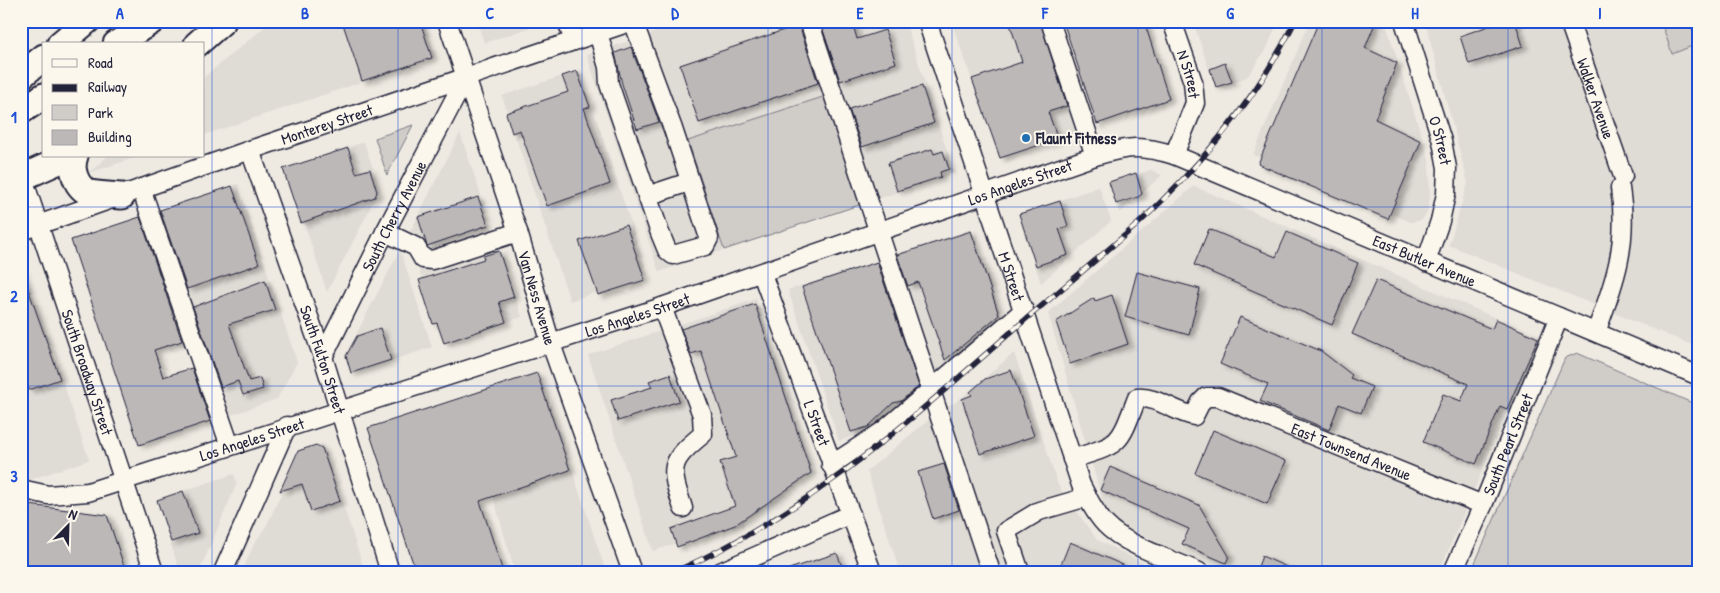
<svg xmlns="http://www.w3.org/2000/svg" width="1720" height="593" font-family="'Patrick Hand',sans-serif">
	<defs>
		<filter id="shadow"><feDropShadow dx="5" dy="3" stdDeviation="2.5" flood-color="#0004"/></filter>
	</defs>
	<rect width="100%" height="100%" fill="#eeeae2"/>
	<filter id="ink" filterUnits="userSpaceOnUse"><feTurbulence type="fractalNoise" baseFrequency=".02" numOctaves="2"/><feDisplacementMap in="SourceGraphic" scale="10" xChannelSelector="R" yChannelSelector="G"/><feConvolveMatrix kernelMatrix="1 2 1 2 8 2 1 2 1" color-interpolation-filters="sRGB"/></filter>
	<g filter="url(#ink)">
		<path fill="#dfdbd5" d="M272 21H424L436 57 204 135V77Z
			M477 21H550L484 43Z
			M689 21H804L829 95 688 141 724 250 659 272 587 55Z
			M816 21H905L954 173 875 200Z
			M951 21H1044L1081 131 1000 158Z
			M1193 21H1278L1267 48 1247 77 1216 90Z
			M1310 21H1385L1429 159 1430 198 1427 213 1422 220 1411 222 1253 155Z
			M1425 21H1699V348L1449 245 1468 183Z
			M580 70 648 275 570 301 502 96Z
			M460 133 522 317 443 343 408 236Z
			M364 142 380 189 327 292 286 168Z
			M108 156H140L89 173Z
			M1151 170 1162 175 1120 213 1110 183Z
			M238 184 297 362 277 399 228 416 159 210Z
			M1194 186 1539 337 1439 572H1220L1108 519 1048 313Z
			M1099 187 1111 221 1041 283 1018 214Z
			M972 229 1003 320 934 376 894 255Z
			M400 250 432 347 354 373 347 352Z
			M21 257 89 460 26 481 21 479Z
			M883 259 924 384 866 432 839 441 788 290Z
			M756 299 813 473 778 500 743 521 744 525 733 529 731 525 653 551 588 355Z
			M1014 353 1058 485 1097 540 1162 572H900L867 471 944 407 955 403Z
			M539 371 606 572H515L492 492 461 397Z
			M323 444 365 572H242L254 544 267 525 301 451Z
			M234 474 237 483 199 572H180L156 500Z"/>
		<path fill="#d0cdc9" stroke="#797882" d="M1661 21H1689L1697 44 1672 54Z
			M829 95 865 203 724 250 688 141Z
			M413 125 387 175 375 138Z
			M1577 353 1699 406V572H1471L1565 358Z"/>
		<path fill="#bcb8b8" stroke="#22223b" filter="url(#shadow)" d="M342 21H420L432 58 362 81Z
			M820 21H852L857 39 885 30 896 63 840 81Z
			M1009 21H1040L1067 106 1048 112 1058 139 1000 158 972 79 1022 62Z
			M1063 21H1144L1169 99 1097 124Z
			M1319 21H1376L1365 48 1397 63 1375 119 1421 141 1388 219 1258 164Z
			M1503 21H1515L1523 46 1469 64 1460 36Z
			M799 25 818 83 699 123 680 65Z
			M631 47 659 122 637 129 622 84 615 53Z
			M1225 63 1232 82 1216 87 1210 69Z
			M577 71 590 107 584 108 610 184 547 206 520 130 512 133 506 113 568 92 562 76Z
			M922 86 934 123 862 147 849 109Z
			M348 148 356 173 370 169 377 192 375 197 301 223 283 169Z
			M932 149 934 154 943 151 949 169 940 172 941 177 897 191 888 163Z
			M1136 173 1142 194 1138 197 1116 204 1109 182Z
			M232 186 259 264 187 289 160 210Z
			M478 197 488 225 427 246 418 217Z
			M1060 201 1068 226 1059 229 1068 255 1036 266 1019 214Z
			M140 217 182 341 154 350 163 377 192 368 210 421 139 445 71 240Z
			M626 225 645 280 598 295 579 241Z
			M1209 229 1276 257 1287 232 1358 263 1332 325 1194 265Z
			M971 231 999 315 945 360 918 282 908 286 897 255Z
			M499 251 514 297 499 302 506 322 444 343 437 323 433 324 419 280 484 259 483 256Z
			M877 262 919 386 901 401 893 403 868 427 851 432 802 287Z
			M21 269 60 379 29 390 21 368Z
			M1137 272 1200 289 1189 335 1125 317Z
			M265 280 275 310 229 324 249 381 260 378 263 389 243 395 238 381 221 387 193 307Z
			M1376 280 1492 329 1496 319 1538 338 1507 409 1500 406 1476 464 1423 442 1443 394 1461 401 1468 384 1352 334Z
			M1112 295 1128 344 1070 364 1056 322 1094 298 1095 301Z
			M755 304 811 473 735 525 677 547 671 529 735 506 720 462 736 457 701 351 691 354 681 329Z
			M1240 317 1321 351 1352 375 1350 378 1372 387 1361 413 1339 404 1329 430 1260 401 1268 384 1220 364Z
			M380 328 391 360 351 373 346 356 357 336Z
			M1011 370 1034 436 980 454 962 399 972 395 970 392 985 379Z
			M537 373 570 470 480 501 503 572H416L368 428Z
			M670 374 679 401 618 421 611 400 652 387 649 381Z
			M1213 430 1286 461 1267 504 1195 473Z
			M316 445 322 448 340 501 311 511 302 484 280 491 298 451Z
			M944 464 959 510 933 519 918 472Z
			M1110 467 1199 505 1229 556 1226 563 1182 544 1189 529 1100 490Z
			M183 491 198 533 171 542 157 500Z
			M21 504 107 515 126 572H21Z
			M1070 542 1139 572H1058Z
			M837 553 844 572H786V570Z
			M1262 556 1298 572H1256Z"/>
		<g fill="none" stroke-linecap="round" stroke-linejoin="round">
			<defs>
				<g id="minor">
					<path id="s1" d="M447 21 518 232 551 344 632 572"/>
					<path d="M567 21 574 41"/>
					<path d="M809 21 991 572"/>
					<path id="s2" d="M927 21 1081 485C1088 499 1095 513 1105 524 1126 546 1171 559 1199 572"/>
					<path d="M1050 21 1095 156"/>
					<path id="s3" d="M1172 21 1193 82 1195 103 1174 155"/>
					<path id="s4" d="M1404 21 1442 141 1447 168 1446 194 1440 221 1426 262"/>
					<path id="s5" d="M1569 21 1623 176"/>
					<path d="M598 33 608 67 609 84 660 233 667 250 673 255 705 246 709 238 673 129 633 21"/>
					<path id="s6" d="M250 150 323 357 390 572"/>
					<path id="s7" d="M21 172 154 572"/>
					<path d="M141 188 230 446"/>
					<path d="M647 196 689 182"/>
					<path id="s8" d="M21 231 250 150 633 21"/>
					<path d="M385 232 416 247 423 259 432 260 518 232"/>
					<path id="s9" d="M762 274 872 572"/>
					<path d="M662 307 702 415 703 434C669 462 669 466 683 508"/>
					<path d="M1596 332C1615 282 1629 243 1620 188"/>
					<path id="s10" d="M323 357 385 232 466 77"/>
					<path id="s11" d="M1072 459C1122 443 1118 447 1137 398 1156 396 1175 412 1194 416L1201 402 1206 397H1218L1483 505"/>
					<path d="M831 465 883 431 1024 310"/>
					<path id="s12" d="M21 489 48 495 88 492 662 307 1095 156C1128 146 1142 145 1174 155L1699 376"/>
					<path d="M223 572 287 426"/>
					<path d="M720 572 851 514"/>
					<path d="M1020 572 1006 531 1039 511 1087 497"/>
					<path id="s13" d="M1453 572 1483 505 1559 317"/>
				</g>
				<path id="highway" d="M60 44 87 21
					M116 44 152 21
					M197 44 223 21
					M21 76 44 57
					M21 111 44 96
					M75 156C70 169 76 188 90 193 100 195 112 195 122 196
					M23 177 70 156"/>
			</defs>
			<use href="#minor" stroke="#22223b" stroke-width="21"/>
			<use href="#highway" stroke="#22223b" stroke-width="29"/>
			<use href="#minor" stroke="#fbf7ec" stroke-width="18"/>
			<use href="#highway" stroke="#fbf7ec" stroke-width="25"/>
			<defs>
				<path id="rail" d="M674 572C815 510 912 418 1026 319 1064 287 1102 255 1139 223 1202 164 1257 99 1295 21"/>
			</defs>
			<use href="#rail" stroke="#22223b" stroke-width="5.5"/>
			<use href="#rail" stroke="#fbf7ec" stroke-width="4" stroke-dasharray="11" stroke-linecap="butt"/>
		</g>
	</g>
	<path fill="none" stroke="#1d4ed8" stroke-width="1" stroke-opacity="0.55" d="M212 21V572M398 21V572M582 21V572M768 21V572M952 21V572M1138 21V572M1322 21V572M1508 21V572M21 207H1699M21 386H1699"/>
	<circle fill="#1f6fb2" stroke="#fbf7ec" stroke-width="2" cx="1026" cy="138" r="5"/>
	<g text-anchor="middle" stroke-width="4" stroke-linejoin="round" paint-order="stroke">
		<g font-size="16" fill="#22223b" stroke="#fbf7ec">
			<text dy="6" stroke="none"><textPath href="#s3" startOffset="56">N Street</textPath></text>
			<text dy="6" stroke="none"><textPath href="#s5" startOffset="82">Walker Avenue</textPath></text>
			<text dy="6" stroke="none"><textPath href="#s8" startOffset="324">Monterey Street</textPath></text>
			<text dy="6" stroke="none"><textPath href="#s4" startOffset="125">O Street</textPath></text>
			<text dy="6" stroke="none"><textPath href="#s12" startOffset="1050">Los Angeles Street</textPath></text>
			<text dy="6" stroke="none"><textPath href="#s10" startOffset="158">South Cherry Avenue</textPath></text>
			<text dy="6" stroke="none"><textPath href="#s12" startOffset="1482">East Butler Avenue</textPath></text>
			<text dy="6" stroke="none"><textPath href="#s2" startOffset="269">M Street</textPath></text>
			<text dy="6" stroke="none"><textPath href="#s1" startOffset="291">Van Ness Avenue</textPath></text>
			<text dy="6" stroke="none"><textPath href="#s12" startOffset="645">Los Angeles Street</textPath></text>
			<text dy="6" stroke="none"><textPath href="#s6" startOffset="222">South Fulton Street</textPath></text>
			<text dy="6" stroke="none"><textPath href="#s7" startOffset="211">South Broadway Street</textPath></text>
			<text dy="6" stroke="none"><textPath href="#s9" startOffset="159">L Street</textPath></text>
			<text dy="6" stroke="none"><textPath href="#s12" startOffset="240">Los Angeles Street</textPath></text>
			<text dy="6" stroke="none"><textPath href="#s13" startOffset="139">South Pearl Street</textPath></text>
			<text dy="6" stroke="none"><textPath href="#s11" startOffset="335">East Townsend Avenue</textPath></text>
		</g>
		<g font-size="16" font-weight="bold" fill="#22223b" stroke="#fbf7ec" text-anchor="start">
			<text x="1036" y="144">Flaunt Fitness</text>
		</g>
	</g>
	<rect width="1720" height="593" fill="none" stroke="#fbf7ec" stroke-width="55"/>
	<rect x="42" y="42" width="162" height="115" fill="#fbf7ec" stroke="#a4a2a5"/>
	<rect x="52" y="59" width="25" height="8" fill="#fbf7ec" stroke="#a4a2a5"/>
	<text x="88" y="68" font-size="15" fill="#22223b">Road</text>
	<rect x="52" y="84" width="25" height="8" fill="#22223b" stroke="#a4a2a5"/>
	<text x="88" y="92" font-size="15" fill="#22223b">Railway</text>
	<rect x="52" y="105" width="25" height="15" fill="#d0cdc9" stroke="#a4a2a5"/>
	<text x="88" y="118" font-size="15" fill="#22223b">Park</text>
	<rect x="52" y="130" width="25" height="15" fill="#bcb8b8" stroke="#a4a2a5"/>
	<text x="88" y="142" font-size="15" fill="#22223b">Building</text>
	<g transform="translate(68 526) rotate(23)" stroke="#fbf7ec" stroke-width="4" paint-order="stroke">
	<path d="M0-4L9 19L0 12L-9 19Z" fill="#22223b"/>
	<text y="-8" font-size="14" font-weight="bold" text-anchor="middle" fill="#22223b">N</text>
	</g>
	<rect x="28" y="28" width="1664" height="538" fill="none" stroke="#1d4ed8" stroke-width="2"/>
	<g font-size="16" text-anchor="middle" font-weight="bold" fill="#1d4ed8">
		<text x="120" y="19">A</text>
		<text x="305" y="19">B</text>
		<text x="490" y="19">C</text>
		<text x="675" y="19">D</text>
		<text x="860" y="19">E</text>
		<text x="1045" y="19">F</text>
		<text x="1230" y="19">G</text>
		<text x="1415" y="19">H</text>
		<text x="1600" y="19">I</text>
		<text x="14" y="123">1</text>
		<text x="14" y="302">2</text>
		<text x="14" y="482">3</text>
	</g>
</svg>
